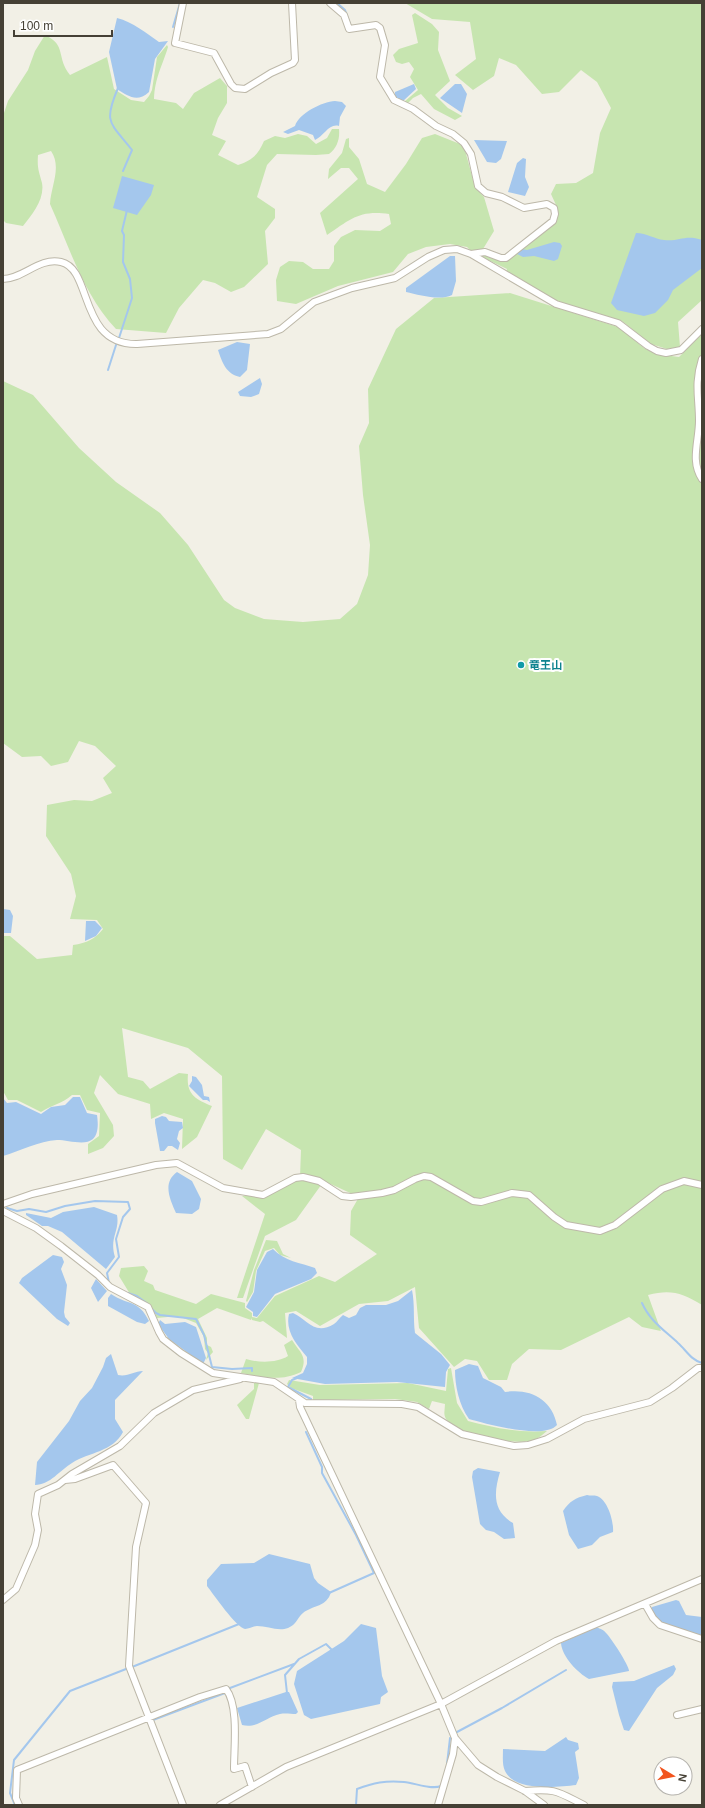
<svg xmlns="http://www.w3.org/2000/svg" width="705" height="1808" font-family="Arial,'Noto Sans JP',sans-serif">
	<rect width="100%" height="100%" fill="#f2f0e6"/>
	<path fill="#c7e5b0" d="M405 3H702V300L678 322 680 347 667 349 651 344 622 321 562 304 506 272 507 269 478 255 483 254 500 260 558 215 556 205 551 194 556 184 576 183 593 173 600 133 611 108 597 82 581 70 559 92 542 94 516 65 499 58 494 76 473 90 455 75 476 59 470 22 432 19Z
		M415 13 432 24 439 32 438 50 450 81 435 95 448 108 462 116 455 120 434 109 421 94 413 98 407 104 404 102 418 90 410 77 414 69 409 62 402 64 396 62 393 55 399 49 418 43 412 15Z
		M45 35C67 45 56 58 70 75L107 57 114 89 131 100 144 102 149 96 152 90 157 57 167 45 168 47C162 67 155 77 154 99L176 103 183 109 194 93 220 78 227 86V103L218 118 212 135 226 141 218 155 238 165C252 160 258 155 264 141L275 136 285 138 298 134 307 136 316 144 327 138 332 129H339C340 139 337 148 329 154L316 155 277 154 267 165 257 197 275 209V218L265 231 268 264 244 287 231 292 215 283 203 280 179 308 166 333 116 329C83 294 69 246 50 204 51 186 62 167 51 151L38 155C37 169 39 171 42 183 45 199 32 215 23 226L6 223 3 220V116L8 101 28 70 35 51Z
		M435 134 460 144 465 150 475 187 484 197 494 231 483 249 471 251 467 247 450 244 426 247 408 254 393 272 338 286 296 304 277 301 276 280 280 267 289 261 303 262 313 269H329L334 261V246L341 237 355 230 380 231 391 224 389 214C359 210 351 219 327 235L320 213 358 179 349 168H341L328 179 329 169 342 153 346 139 349 138V147L359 159 367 184 385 192 406 164 422 138Z
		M510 293 618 327 644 348 656 354 679 357 702 334V1305C682 1293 671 1289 648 1295L661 1331 642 1327 629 1317 561 1350 529 1349 512 1364 507 1380H489L477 1361 465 1359 454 1367 419 1328 415 1287 388 1301 359 1304 320 1326 296 1311 285 1313 287 1338 263 1321 260 1322 252 1320V1318L251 1320 217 1308 198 1319 207 1338V1345L211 1347 213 1352 206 1360 208 1353 205 1349 204 1337 196 1323 178 1316 157 1318 153 1309 143 1301 130 1294 119 1276 121 1268 144 1266 148 1271 144 1281 153 1285 155 1290 196 1304 211 1294 245 1303V1308L252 1313V1317L257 1318 275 1296 319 1276 335 1282 377 1254 350 1235 351 1211 359 1197 324 1181 296 1220 265 1236 243 1298H237L265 1214 242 1196H267L300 1177 301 1150 266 1129 242 1170 223 1159 222 1076 188 1048 122 1028 128 1077 143 1081 150 1089 179 1073 188 1074C186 1094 195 1099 212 1106L197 1137 182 1149 183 1119 164 1113 151 1119 150 1104 118 1094 100 1075 94 1093 113 1125 114 1136 103 1148 88 1154V1144L99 1136 100 1113 87 1110 80 1095H72C62 1104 51 1105 41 1112L17 1100H8L3 1091V936H10L37 959 72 955 73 945C87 943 95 939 103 929L97 920 70 919 76 896 71 874 46 836 47 805 74 800 92 801 112 793 103 778 116 766 95 746 79 741 68 762 51 766 41 756 22 757 3 743V381L33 395 79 448 116 482 160 513 188 545 224 600 235 608 264 619 303 622 340 619 357 604 368 575 370 545 363 495 359 446 369 423 368 389 396 329 434 298Z
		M266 1240 277 1241 283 1254 291 1258 280 1255 274 1248 265 1251 256 1271 253 1292 247 1302 246 1301 254 1270Z
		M292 1340C300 1353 308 1356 301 1372 280 1382 263 1377 241 1373L246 1359C259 1363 277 1363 288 1356L284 1345Z
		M451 1368 457 1403 468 1421C495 1428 519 1433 547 1431 543 1434 539 1438 534 1440 517 1446 456 1435 446 1419 443 1414 445 1409 445 1404L432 1401 429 1409 417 1402 395 1399 313 1400V1396L291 1388 287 1384 289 1380 320 1385 408 1383 446 1391 448 1369Z
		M254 1382 259 1383 249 1419H246L237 1405 254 1389Z"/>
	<path fill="#a4c7ed" d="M117 18C133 22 146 33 159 42L168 41 155 59 149 92C137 103 128 96 117 89L109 52Z
		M414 84 416 89 402 102 395 97V92Z
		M455 84H461L467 94 462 113 440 98Z
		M335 101 342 102 346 106 340 117 339 126C329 123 324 136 315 140L313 135 299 130 288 134 283 132 295 126C299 113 322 102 335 101Z
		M474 140 507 141 501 159 496 163 487 162Z
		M523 158 526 159 525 177 529 187 525 196 508 192 517 163Z
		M122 176 154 185 151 195 137 215 113 208Z
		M636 233C647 233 654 239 664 240 679 242 685 234 702 240V268L673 290 668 300 655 313 644 316 617 310 611 303Z
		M554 242 560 243 562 246 558 259 554 261 534 256 523 257 517 254 522 249 527 250Z
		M450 256H455L456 281 452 295C440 301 419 295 406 292V288Z
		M237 342 250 344 247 370 240 377C226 374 222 362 218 350Z
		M260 378 262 384 259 394 251 397 240 396 238 392Z
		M3 909 10 910 13 916 11 933H3Z
		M86 921H95L102 928 96 936 85 941Z
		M192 1076 196 1077 202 1085 204 1096 209 1097 210 1102 207 1100H203L189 1086 192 1081Z
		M73 1097H80L87 1113 97 1115C98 1122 99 1133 93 1139 85 1146 68 1140 57 1140 39 1141 20 1151 3 1156V1098L7 1103 16 1102 41 1114 51 1107 65 1105Z
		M162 1116 166 1117 169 1121 182 1122 183 1128 179 1131 177 1139 180 1143 178 1150 172 1146H168L164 1151H160L155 1123V1119Z
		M177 1172 192 1181 201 1199 199 1209 192 1214 176 1213C170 1199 162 1183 177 1172Z
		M94 1207 117 1215C120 1231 109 1238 115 1257L106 1269 62 1232 48 1226H42L26 1215V1213L51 1218 63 1212Z
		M273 1249C284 1261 301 1263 315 1268L317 1273 311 1279 275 1294 257 1317 253 1316V1312L246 1307 254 1292 257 1270 267 1252Z
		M53 1255 62 1257 64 1262 61 1269 67 1285 64 1312 65 1317 70 1323 68 1326 57 1319 19 1283 22 1278Z
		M96 1279 107 1291 98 1302 91 1288Z
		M412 1290C415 1305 413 1318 415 1333L441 1354 450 1365 446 1372 445 1387 397 1382 325 1384 292 1378 303 1373 307 1364V1357C296 1344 285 1331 289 1314L293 1313C307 1319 314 1336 334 1324 337 1322 339 1318 343 1315L349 1318 356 1315 360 1308 366 1305H386L398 1301Z
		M111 1294C129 1306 138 1299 149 1321L145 1324 137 1322 108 1306V1298Z
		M160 1320 165 1324 185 1322 196 1327 206 1358 203 1364 169 1339 158 1324Z
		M111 1354 118 1375C128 1377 134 1371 143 1371L115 1400V1419L123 1432C113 1452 89 1452 72 1463 60 1470 50 1485 35 1485L37 1462 69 1421 80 1401 92 1388 103 1367 106 1358Z
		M469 1364 478 1366 483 1378 501 1387 505 1392C530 1388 552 1399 557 1425 544 1440 487 1424 469 1419 459 1405 455 1386 455 1370Z
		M478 1468 500 1472C494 1492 492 1511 513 1523L515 1538 504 1539 494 1532 486 1530 480 1524 472 1477 473 1471Z
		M587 1495C590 1496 594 1495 597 1496 608 1500 614 1522 613 1532L600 1537 592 1545 578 1549 569 1535 563 1511C570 1501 575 1498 587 1495Z
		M269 1554 310 1564 314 1578 318 1583 331 1592C327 1607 313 1605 303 1613 299 1616 298 1620 295 1623 284 1635 270 1626 257 1626 253 1626 249 1629 245 1629 236 1627 214 1595 207 1586V1580L221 1564 254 1563Z
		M676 1600 679 1601 686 1615 702 1617V1637L660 1623 651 1609 652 1607Z
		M361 1624 376 1628 382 1676 388 1692 381 1697 380 1704 311 1719 304 1715 294 1684 297 1671 344 1641Z
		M596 1627C601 1629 604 1630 607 1634 611 1638 630 1667 629 1671L589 1679C578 1673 562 1657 561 1643Z
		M674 1665 676 1669 673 1675 657 1688 629 1731 624 1730 619 1715 612 1687 613 1682 634 1681Z
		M286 1692H289L298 1712 296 1714C291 1714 285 1713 280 1714 266 1717 257 1729 242 1725L237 1708Z
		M566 1737 568 1740 578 1743 579 1749 575 1752 579 1778 576 1785C558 1787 515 1792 505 1771 502 1765 503 1756 503 1749L545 1751Z"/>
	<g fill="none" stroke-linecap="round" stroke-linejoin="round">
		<path stroke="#a4c7ed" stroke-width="2" d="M337 3 345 10 350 24
			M173 27 180 3
			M118 88C103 123 110 122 132 150L123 171
			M119 338 132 298 130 279 123 262 124 235 122 231 127 210
			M108 370 116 345
			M7 1208 17 1211 29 1209 46 1212 65 1206 95 1201 128 1202 130 1209 123 1217 116 1239 119 1257 107 1273 109 1283
			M128 1293 137 1296 148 1304
			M642 1303C650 1321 664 1330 678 1343 686 1350 691 1360 702 1363
			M151 1308 156 1313 160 1315 196 1319 204 1335 212 1367 232 1369 252 1368V1371
			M297 1378 292 1380 288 1387 311 1399
			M306 1432 322 1467V1473L356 1535 374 1573 329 1593
			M132 1667 239 1624
			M230 1688 294 1664
			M287 1693 285 1675 299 1659 326 1644 332 1650
			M153 1720 225 1693
			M457 1732 502 1708 566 1670
			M447 1764 450 1738
			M15 1805 10 1793 14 1760 70 1691 126 1669
			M356 1805 357 1789C373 1783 386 1780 404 1782 415 1783 431 1790 441 1786"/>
		<defs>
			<path id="street" d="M183 3 175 43 214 53 231 84 235 88 245 89 271 73 293 63 295 60 292 3
				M330 3 344 15 349 29 376 25 380 28 385 45 380 77 394 100 413 109 436 126 453 134 464 143 471 154 478 186 486 193 502 197 524 208 547 204 554 208 555 214 553 221 506 258H501L485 252 471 254
				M3 279C23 279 39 257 61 262 93 269 78 345 137 344L268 334 281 329 314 302 352 288 395 278 428 257 444 250 457 249 471 254 556 304 618 323 648 346 657 351 666 353 681 350 702 329
				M702 359C694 384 699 397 699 421 699 441 690 461 702 479
				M3 1204 32 1194 156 1165 177 1163 223 1188 263 1195 295 1178 303 1177 319 1181 342 1196 351 1197 382 1193 394 1190 415 1179 424 1176 431 1177 473 1201 481 1202 512 1193 529 1195 554 1217 566 1225 600 1231 615 1225 662 1189 684 1181 702 1185
				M3 1211 36 1228 61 1246 98 1275 110 1287 148 1307 159 1332 163 1339 181 1353 213 1373 274 1382 305 1403 402 1404 418 1407 462 1434 514 1446 528 1445 547 1439 584 1419 650 1402 672 1388 698 1368H702
				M299 1400 300 1407 441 1704 455 1738 478 1765 497 1777 525 1791 544 1805
				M65 1480 75 1479 113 1465 146 1503 136 1547 129 1666 183 1805
				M3 1600 16 1589 35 1545 38 1530 35 1514 38 1494 58 1485 72 1474 120 1446 154 1413 193 1390 240 1379
				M645 1604 653 1618 660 1625 702 1639
				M677 1715 702 1709
				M525 1791C556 1788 558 1792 584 1805
				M19 1805 16 1798 17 1770 200 1697 226 1689C239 1706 234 1747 234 1769L245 1766 252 1787
				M220 1805 286 1767 441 1704 556 1641 702 1579
				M438 1805 453 1754 455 1738"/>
		</defs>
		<use href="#street" stroke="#bdb8a9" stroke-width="8"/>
		<use href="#street" stroke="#fff" stroke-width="6"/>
	</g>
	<circle fill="#0f9aa8" stroke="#fff" stroke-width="1.5" cx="521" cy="665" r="4"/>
	<g text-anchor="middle" stroke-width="4" stroke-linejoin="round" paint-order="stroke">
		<g font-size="11" font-weight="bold" fill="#0d838f" stroke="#fff" text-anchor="start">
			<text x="529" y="669">竜王山</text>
		</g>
	</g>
	<rect width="705" height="1808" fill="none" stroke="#454035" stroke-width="8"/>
	<g transform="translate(673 1776) rotate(100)"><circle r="19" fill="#ffffff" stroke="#b5b3ae"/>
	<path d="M0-3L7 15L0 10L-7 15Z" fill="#f2541d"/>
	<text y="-6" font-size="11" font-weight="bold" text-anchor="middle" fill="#454035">N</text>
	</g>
	<path d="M14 30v6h98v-6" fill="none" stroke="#454035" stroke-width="2"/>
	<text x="20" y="30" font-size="12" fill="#454035" stroke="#ffffff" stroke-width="3" paint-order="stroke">100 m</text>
</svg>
